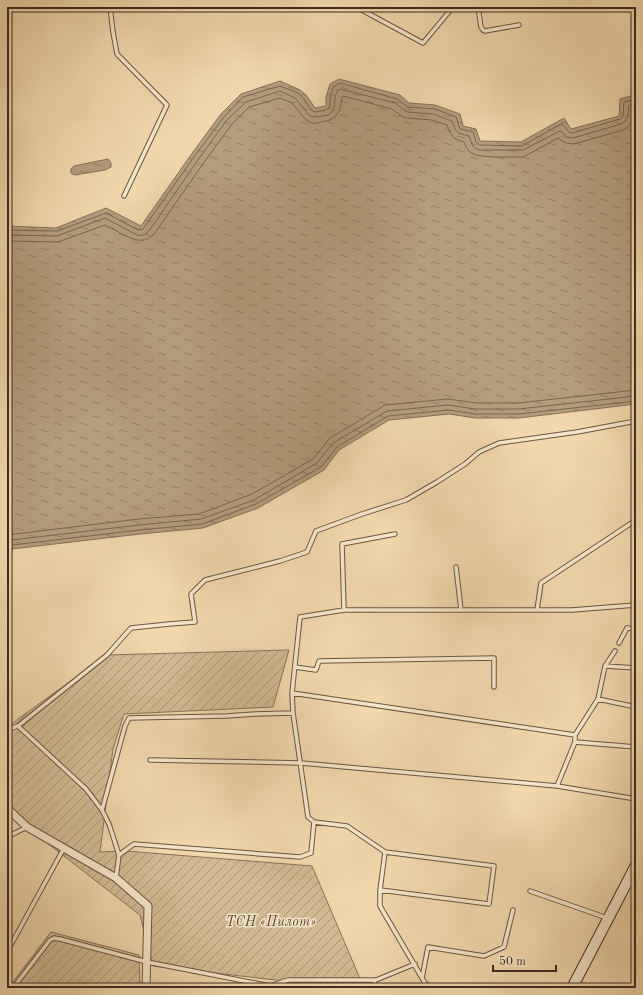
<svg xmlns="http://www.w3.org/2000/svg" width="643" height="995" font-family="'Old Standard TT',serif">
	<defs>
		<pattern id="garden-furrows" width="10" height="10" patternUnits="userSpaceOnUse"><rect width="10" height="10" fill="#d1bb94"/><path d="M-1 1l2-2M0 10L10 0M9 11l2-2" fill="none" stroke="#ab9878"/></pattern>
		<pattern id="water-ripples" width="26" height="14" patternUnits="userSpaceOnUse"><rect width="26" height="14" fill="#b29d7d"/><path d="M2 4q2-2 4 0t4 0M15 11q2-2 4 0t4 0" fill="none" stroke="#928066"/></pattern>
	</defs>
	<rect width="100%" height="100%" fill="#f0d8ac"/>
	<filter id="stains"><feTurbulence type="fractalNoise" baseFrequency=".005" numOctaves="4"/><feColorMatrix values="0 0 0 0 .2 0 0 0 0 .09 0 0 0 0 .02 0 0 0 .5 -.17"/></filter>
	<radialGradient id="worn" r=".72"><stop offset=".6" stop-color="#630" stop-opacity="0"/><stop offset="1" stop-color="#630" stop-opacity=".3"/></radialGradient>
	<path fill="url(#garden-furrows)" stroke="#86735a" d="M289 650 273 707 124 714 113 749 100 852 126 851 312 866 364 988H346L153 966 140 915 7 812V729L18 719 107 655Z
		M51 932 139 955 140 988H8Z"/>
	<path fill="url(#water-ripples)" stroke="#826f58" d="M339 79 400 95 409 103 435 105 460 114 463 126 476 129 480 141 521 142 564 118 571 129 619 116 620 99 634 95 636 99V404L519 418H475L449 414 389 420 339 450 324 470 258 508 203 528 140 534 12 549 11 567 7 566V226L56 228 106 208 141 226 193 152 221 114 241 94 280 81 300 90 306 95 315 108 326 106V97L330 84Z
		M108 159 111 163V167L105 170 75 175 71 173V169L74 166Z"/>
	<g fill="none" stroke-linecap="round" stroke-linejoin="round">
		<path stroke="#76644f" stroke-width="1" d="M7 230 57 231 106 213 138 230 143 229 196 154 224 117 243 97 280 86 298 93 303 98 312 111 316 112 326 110 329 108 330 106V98L333 87 340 83 397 99 408 107 435 109 456 117 460 129 473 132 476 142 480 145 522 146 561 124C566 125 566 132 572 133L620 119 623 116 624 102 636 99
			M7 235 57 236 105 218 137 235C142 236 145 235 149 231L200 157 227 120 246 102 280 91 295 98 309 115 313 117H317L328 115 333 111 334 108 335 98 337 91 340 89 395 103 404 110 407 112 433 114 452 121C456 132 456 133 469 136 472 143 472 149 480 150H523L560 131C565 133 564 138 573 138L621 124C629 120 628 114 629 106L636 104
			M7 241 58 242 105 225C120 231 140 250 154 234L205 161 232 124 249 107 280 98 292 103 306 120 312 123H317L330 120 336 116 340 109 342 97 343 96 392 109 401 116 406 118 432 120 447 125C451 136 453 139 464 142 466 147 468 152 474 154 481 158 513 157 523 157L527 155 558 138 566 143 574 144 623 130C631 126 634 120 634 111L636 110
			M7 535 139 519 199 514 252 494 313 459 330 438 385 405 448 399 476 403H518L636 390
			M7 542 12 540 139 525 201 519 254 500 317 463 333 443 387 411 448 405 475 409H519L636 396
			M7 562 8 549 12 545 140 530 202 524 256 504 321 467 337 447 388 416 449 410 475 414H519L636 401"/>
		<defs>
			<path id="service" d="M110 7 113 32 117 54 167 105 124 196
				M359 7 360 9 423 43 453 7
				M478 7 481 27 483 30 485 31 519 25
				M456 567 461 610
				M344 610 342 544 395 534
				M537 610 541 583 636 520
				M619 643 627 628 636 629
				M615 651 605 666 598 699 575 735V742L557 786 636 799
				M605 666 636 668
				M295 667 316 670 319 661 494 658V687
				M292 693 575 735
				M598 699 636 707
				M18 726 86 789 102 810
				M7 730 18 726 107 655 131 628 169 624 195 622 191 594 205 580 280 561 307 552 316 531 362 514 406 500 437 482 465 464 479 452 499 443 577 432 636 421
				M575 742 636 747
				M150 760 301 763 557 786
				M314 822 347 826 385 852
				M7 837 27 827
				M119 855 134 844 300 857 311 853 314 822 308 817 293 713 292 693 300 617 344 610H572L636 605
				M116 878 119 855 109 824 102 810 125 726 129 718 226 716 255 714 293 713
				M380 890 489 904 494 866 385 852 380 890V906L425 983 429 986 445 988
				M530 891 607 918
				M7 952 64 848
				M422 978 428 947 484 956 504 947 513 910
				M374 980 375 988
				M13 988 50 940 54 938 60 939 147 962 270 986 288 980H376L415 964"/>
			<path id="minor" d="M7 808 27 827 116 878 148 906 146 988"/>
			<path id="secondary" d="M572 988 636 865"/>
		</defs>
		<use href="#service" stroke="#685644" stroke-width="5.5"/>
		<use href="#minor" stroke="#685644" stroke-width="9"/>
		<use href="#secondary" stroke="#3b2b21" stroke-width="12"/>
		<use href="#service" stroke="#f5e6c9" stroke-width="3.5"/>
		<use href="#minor" stroke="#f5e6c9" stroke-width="7"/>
		<use href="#secondary" stroke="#f5e6c9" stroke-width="10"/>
	</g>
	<g text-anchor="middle" stroke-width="3" stroke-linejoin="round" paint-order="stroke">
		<g font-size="14" font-style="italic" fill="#594838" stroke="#f5e6c9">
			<text x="271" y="926">ТСН «Пилот»</text>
		</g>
	</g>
	<rect width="643" height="995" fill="none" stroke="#f0d8ac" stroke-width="24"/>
	<rect x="8" y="8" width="627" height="979" fill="none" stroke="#3b2b21" stroke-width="2"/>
	<rect x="12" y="12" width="619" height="971" fill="none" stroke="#3b2b21"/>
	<path d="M493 965v6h63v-6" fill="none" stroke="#3b2b21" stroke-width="2"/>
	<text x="499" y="965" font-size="12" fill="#3b2b21" stroke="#f5e6c9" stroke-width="3" paint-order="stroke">50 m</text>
	<rect width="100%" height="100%" filter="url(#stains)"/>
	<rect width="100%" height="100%" fill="url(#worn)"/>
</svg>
